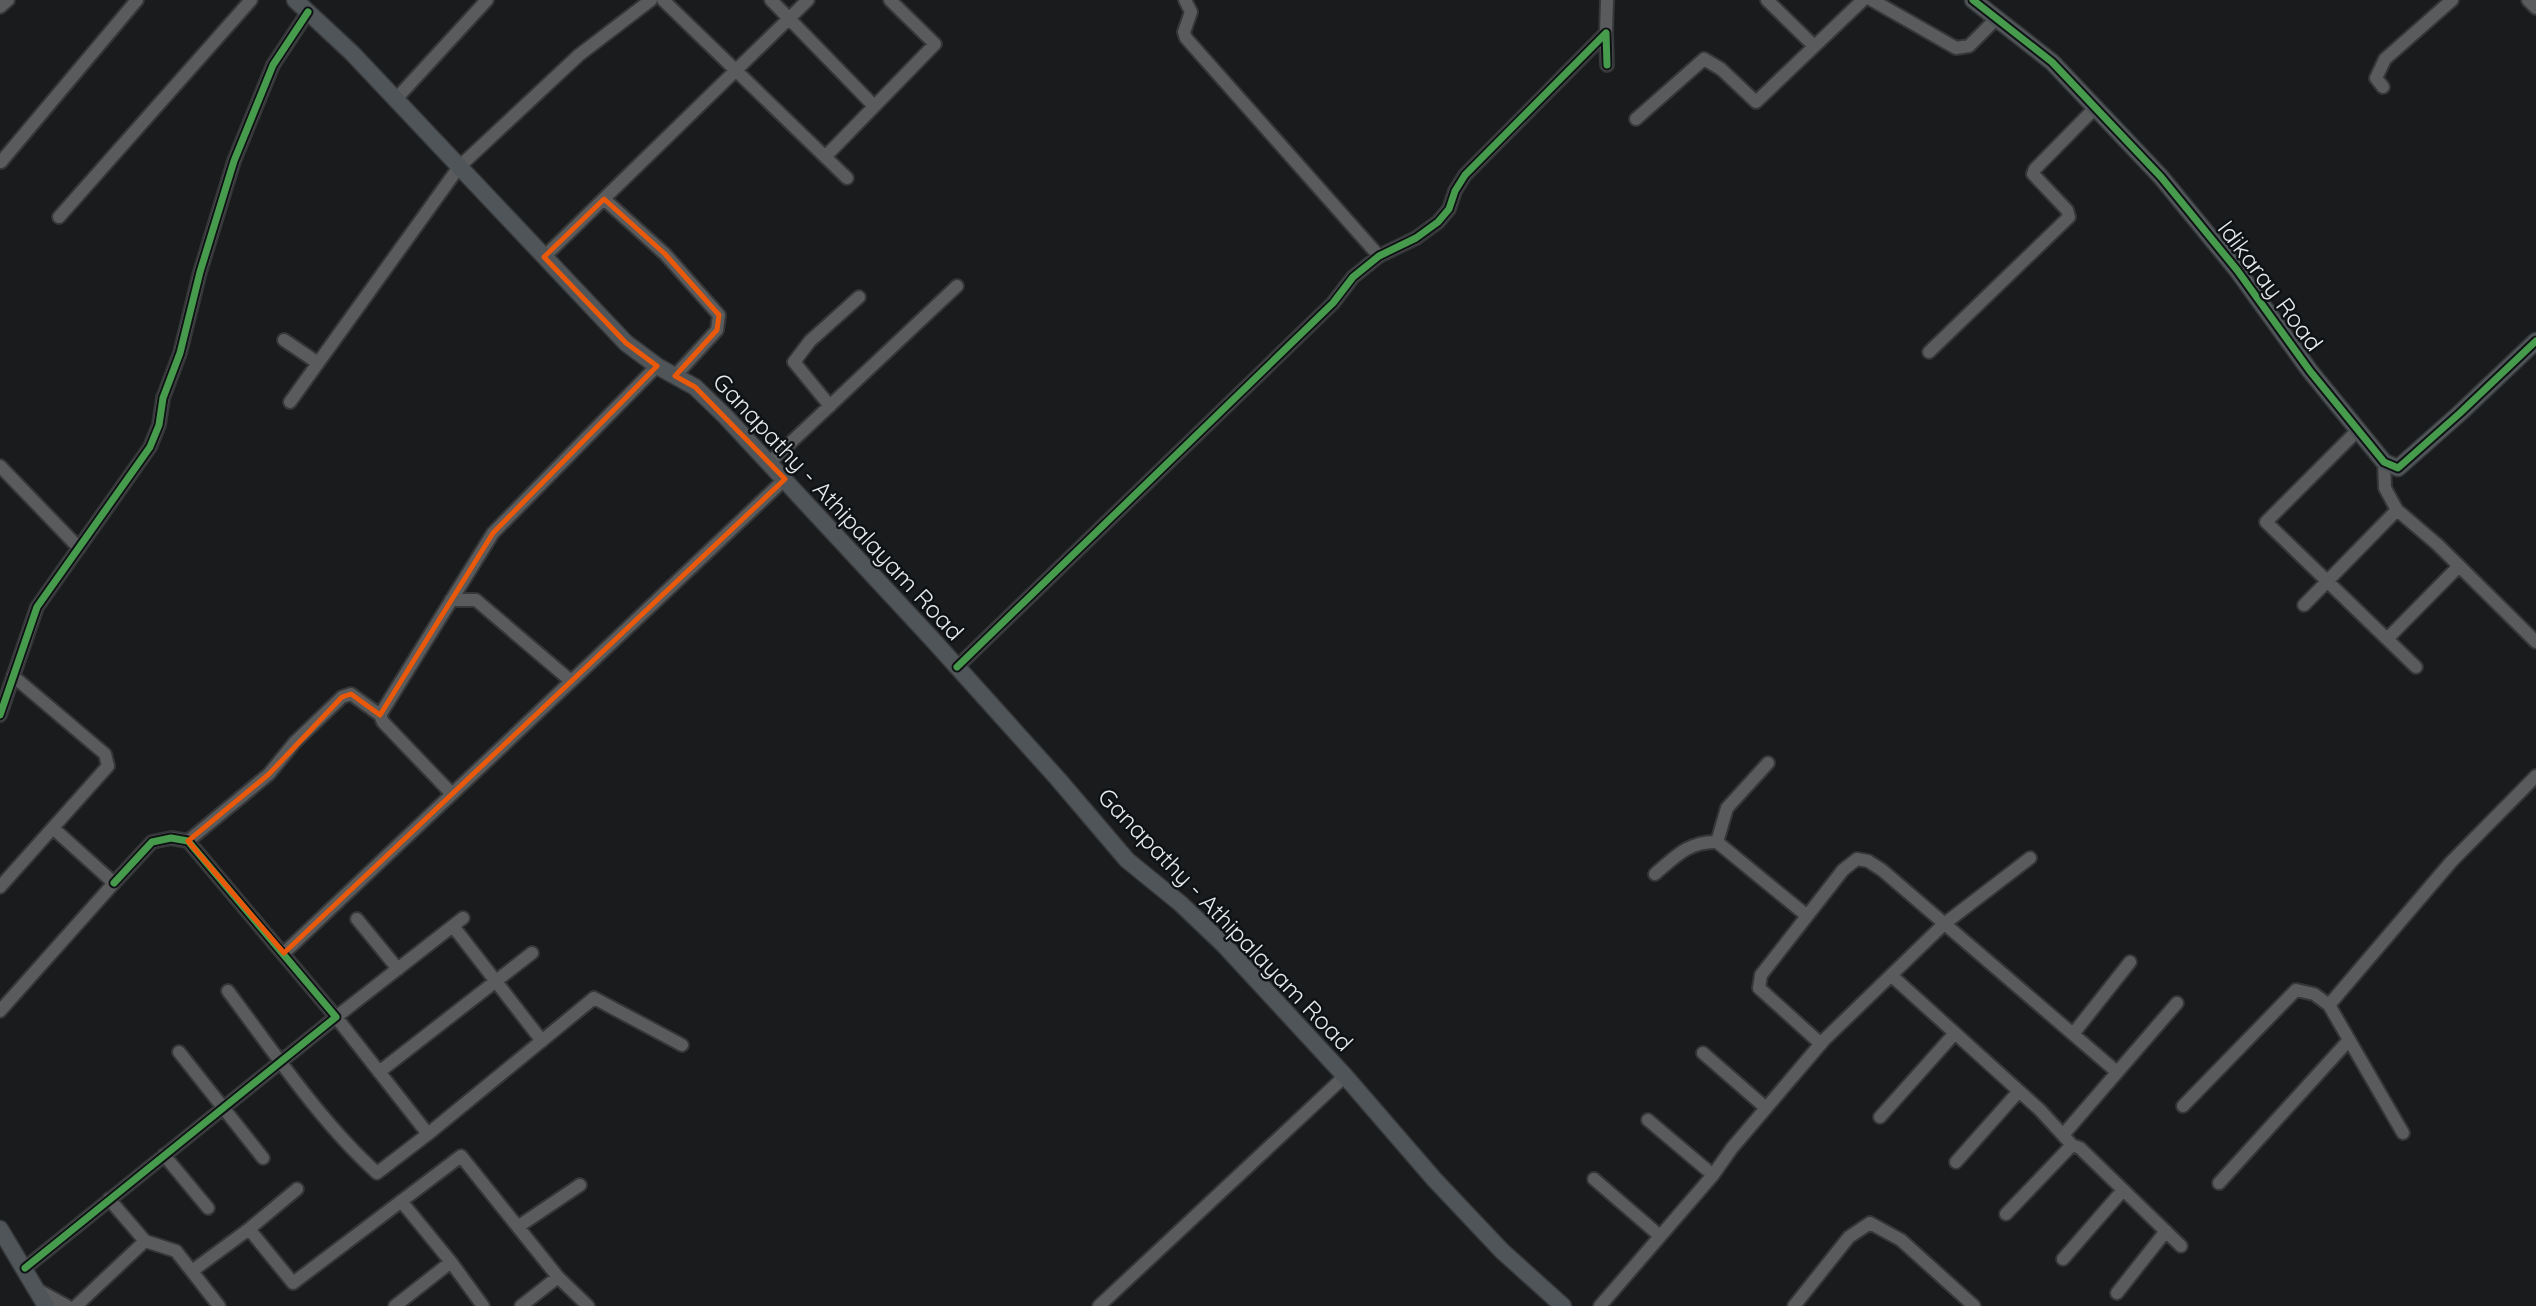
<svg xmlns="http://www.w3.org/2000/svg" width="2536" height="1306" font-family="Quicksand,sans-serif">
	<rect width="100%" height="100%" fill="#191b1d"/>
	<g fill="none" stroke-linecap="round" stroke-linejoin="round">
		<defs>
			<path id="street" d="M663 0 847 178
				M771 0 874 106
				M1185 0 1191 12 1184 32 1186 38 1379 256
				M1767 0 1813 45
				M1872 0 1956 48 1969 46 1997 18
				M2528 0 2536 8
				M0 7 8 0
				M1606 33 1607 0
				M2383 87 2376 78 2385 59 2452 0
				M396 99 487 0
				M1636 119 1704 59 1721 69 1756 102 1863 0
				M825 157 935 44 890 0
				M1 162 137 0
				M604 199 665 254 719 315 717 330 675 376
				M59 217 251 0
				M544 257 808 0
				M284 340 318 363
				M1929 352 2069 217 2067 210 2033 174 2035 169 2096 107
				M290 402 459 167 579 55 651 0
				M830 406 794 362 810 341 859 297
				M2358 430 2266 522 2416 667
				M2384 462 2385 488 2397 510 2438 545 2536 642
				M769 463 957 286
				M0 466 79 548
				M451 600H476L571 681
				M2304 605 2397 510
				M2387 639 2459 566
				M957 667 1333 303 1353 277 1379 256 1416 238 1438 222 1449 209 1455 191 1465 175 1606 33 1607 65
				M0 715 37 607 150 447 159 425 163 398 180 353 200 272 234 161 273 65 308 12
				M380 715 493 533 657 366
				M1768 763 1727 808 1717 842 1806 915
				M188 841 269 774 295 742 342 697 351 694 380 715 383 722 452 794
				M1655 874C1675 857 1689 841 1717 842
				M0 887 108 766 105 754 13 676
				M463 918 336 1017 428 1134 594 998 682 1045
				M357 919 398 969
				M453 926 542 1041
				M284 953 785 479
				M1892 976 2040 1110 2072 1145 2080 1148 2181 1246
				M228 991C273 1051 322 1124 377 1173L428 1134
				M0 1011 114 883 54 829
				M2073 1034 2130 962
				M1821 1044 1759 988 1761 975 1843 870 1857 859 1868 861 1882 870 2117 1072
				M179 1052 263 1158
				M1703 1053 1766 1108
				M379 1072 532 953
				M2183 1106 2296 990 2314 994 2329 1005
				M1880 1117 1955 1033
				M1648 1120 1713 1175
				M2403 1133 2329 1005 2451 862 2536 776
				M2063 1135 2177 1003
				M164 1155 208 1208
				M1956 1162 2019 1091
				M1594 1179 1660 1236
				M2219 1183 2349 1040
				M109 1199 145 1241
				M401 1201 451 1262 483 1306
				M2006 1214 2072 1145
				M519 1226 580 1185
				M249 1229 297 1189
				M2063 1259 2123 1190
				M25 1268 336 1017 188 841 171 838 152 842 114 883
				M192 1271 249 1229 293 1283 461 1156 558 1277 588 1306
				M38 1290 67 1306
				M2117 1293 2166 1231
				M76 1306 145 1241 176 1251 219 1306
				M395 1306 451 1262
				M521 1306 558 1277
				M1099 1306 1345 1076
				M1600 1306 1713 1175 1732 1148 1824 1040 1944 924 2030 858
				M1794 1306 1849 1237 1870 1223 1901 1240 1974 1306"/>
			<path id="secondary" d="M295 0 352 53 626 343 657 366 695 387 725 416 932 639 1058 779 1127 860 1181 904 1224 945 1345 1076 1434 1179 1502 1251 1563 1306
				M1973 0 2052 62 2161 177 2237 270 2310 371 2384 462 2398 468 2460 413 2536 341
				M0 1229 46 1306"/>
		</defs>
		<use href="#street" stroke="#353638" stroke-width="16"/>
		<use href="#secondary" stroke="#353638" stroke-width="19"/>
		<use href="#street" stroke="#5a5b5c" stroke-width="12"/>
		<use href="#secondary" stroke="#505559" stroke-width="16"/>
		<defs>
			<path id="cycleway" d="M1973 0 2052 62 2161 177 2237 270 2310 371 2384 462 2398 468 2460 413 2536 341
				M957 667 1333 303 1353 277 1379 256 1416 238 1438 222 1449 209 1455 191 1465 175 1606 33 1607 65
				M0 715 37 607 150 447 159 425 163 398 180 353 200 272 234 161 273 65 308 12
				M25 1268 336 1017 188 841 171 838 152 842 114 883"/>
		</defs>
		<use href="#cycleway" stroke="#0f1215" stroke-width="11"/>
		<use href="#cycleway" stroke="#469c4c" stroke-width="7"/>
	</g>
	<path fill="none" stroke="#e8590c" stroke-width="5" stroke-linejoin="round" d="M604 199 665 254 719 315 717 330 675 376 695 387 785 479 284 953 188 841 269 774 342 697 351 694 380 715 493 533 657 366 626 343 544 257Z"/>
	<g text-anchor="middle" stroke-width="5" stroke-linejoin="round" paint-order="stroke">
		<g font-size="24" fill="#e6e9eb" stroke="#0f1215">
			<text transform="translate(2270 286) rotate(53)" y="8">Idikaray Road</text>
			<text transform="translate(838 507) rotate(47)" y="8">Ganapathy - Athipalayam Road</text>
			<text transform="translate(1225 920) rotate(46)" y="8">Ganapathy - Athipalayam Road</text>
		</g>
	</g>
</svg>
